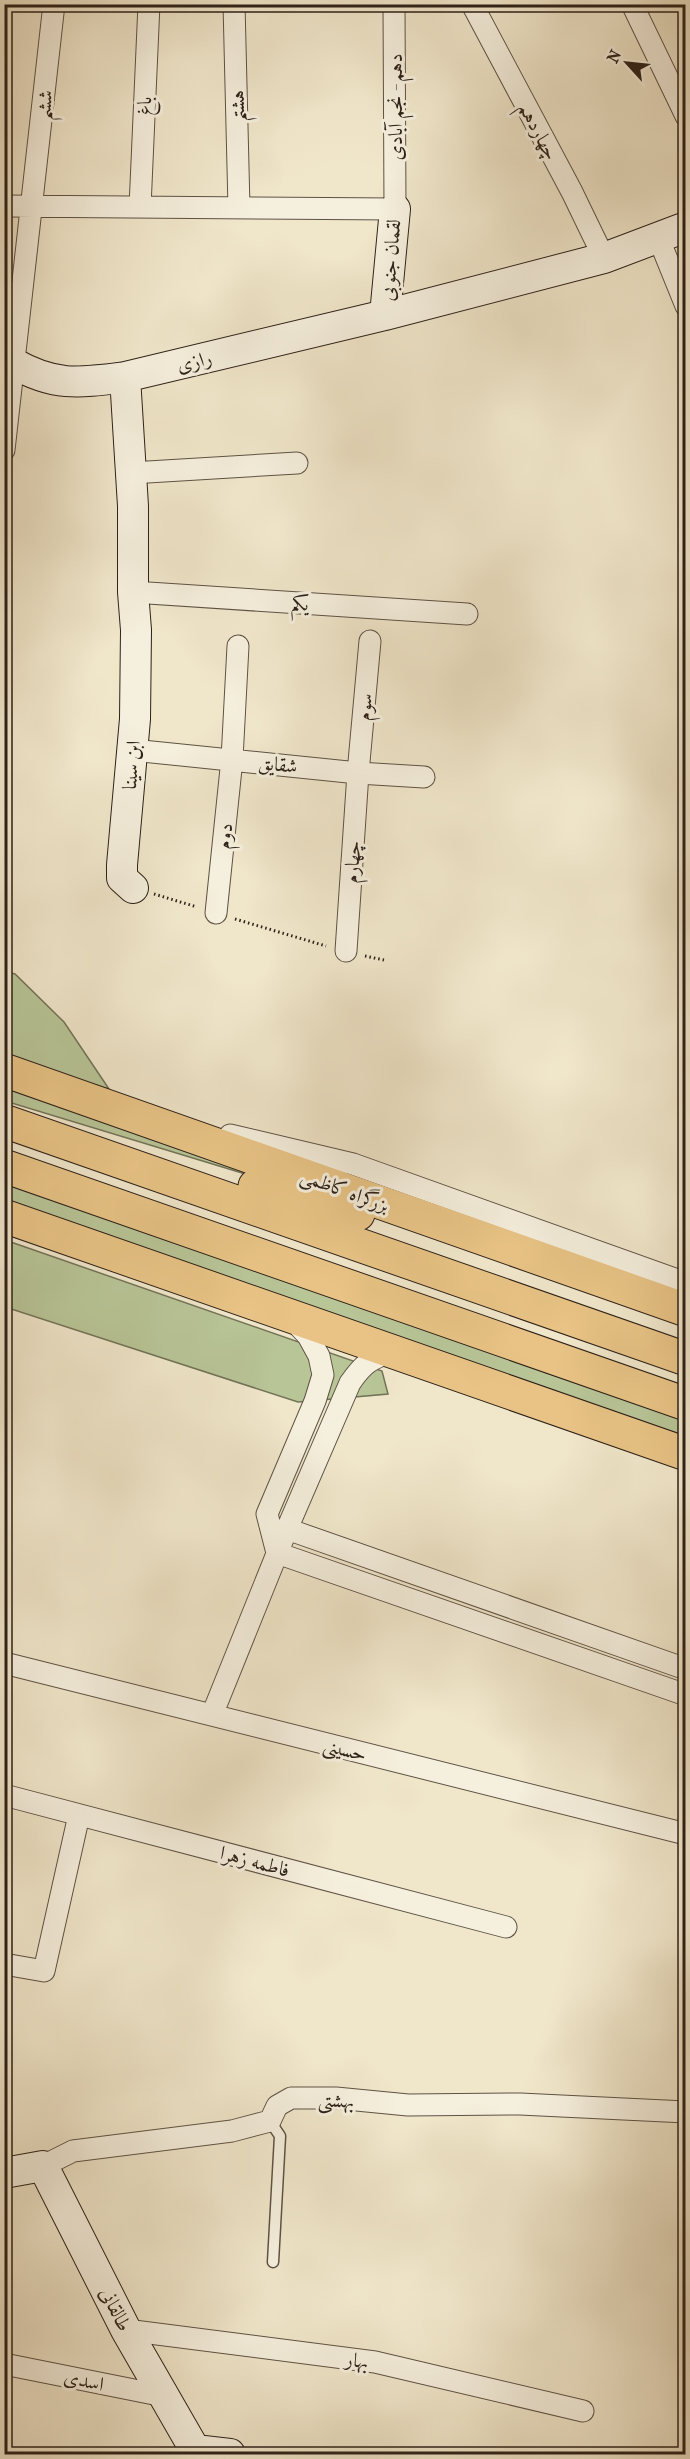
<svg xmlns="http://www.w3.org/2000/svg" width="690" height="2459" font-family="'IM FELL French Canon',Amiri,serif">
	<rect width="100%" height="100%" fill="#f0e6ca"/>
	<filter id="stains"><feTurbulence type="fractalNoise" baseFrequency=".00333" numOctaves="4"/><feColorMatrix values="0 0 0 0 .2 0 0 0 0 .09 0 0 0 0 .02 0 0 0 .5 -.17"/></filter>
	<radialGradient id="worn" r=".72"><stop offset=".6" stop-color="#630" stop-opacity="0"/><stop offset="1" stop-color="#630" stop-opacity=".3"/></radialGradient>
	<path fill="#b8c597" stroke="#727358" stroke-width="1.5" d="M4 971 15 974 64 1022 109 1089 5 1057Z
		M4 1083 237 1165 252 1176 5 1101Z
		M4 1183 685 1420V1442L5 1203Z
		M5 1240 382 1371 388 1394 298 1402 5 1307Z"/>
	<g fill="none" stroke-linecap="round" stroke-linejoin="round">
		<defs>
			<path id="lane" d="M270 2121 280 2136 273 2262"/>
			<path id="street" d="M234 4 239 208
				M472 4 572 192 604 258
				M632 4 686 116
				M4 206 395 209 394 4
				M140 207 149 4
				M658 237 686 306
				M4 450 54 4
				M131 473 297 463
				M133 592 467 614
				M132 750 358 773 424 777
				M216 913 232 759 238 646
				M346 951 358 773 370 641
				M230 1135 353 1164 686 1283
				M287 1529 686 1669
				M277 1553 686 1695
				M277 1553 267 1514 315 1401 323 1375 319 1356 308 1336 293 1320
				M4 1663 686 1834
				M212 1715 287 1529 350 1383C363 1364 370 1359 393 1351
				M4 1795 506 1927
				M4 1964 44 1971 79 1815
				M43 2166 73 2151 232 2131 270 2121 277 2106 291 2098H336L408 2105 520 2104 686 2112
				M126 2330 375 2362 583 2411
				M4 2364 164 2396"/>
			<path id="secondary" d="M395 209 385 315 604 258 686 227
				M13 363C55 387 79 383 125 377L385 315
				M125 377 133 506V592L136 630 135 719 122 865V878L133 888
				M4 2173 43 2166 126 2330 195 2450 230 2454"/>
			<path id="highway" d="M4 1070 686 1310
				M4 1121 686 1359
				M4 1166 686 1404
				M255 1186 358 1214
				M4 1216 686 1454"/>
		</defs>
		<use href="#lane" stroke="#5e5245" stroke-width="13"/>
		<use href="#street" stroke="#5e5245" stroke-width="23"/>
		<use href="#secondary" stroke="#2d2119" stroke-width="32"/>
		<use href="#highway" stroke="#2d2119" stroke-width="35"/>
		<path stroke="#2d2119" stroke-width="3" stroke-dasharray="1.5 3" stroke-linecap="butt" d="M154 894 197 907
			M235 919 326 946
			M365 956 384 960"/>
		<use href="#lane" stroke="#f5efdd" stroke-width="10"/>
		<use href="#street" stroke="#f5efdd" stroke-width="21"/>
		<use href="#secondary" stroke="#f5efdd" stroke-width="30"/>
		<use href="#highway" stroke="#e8c385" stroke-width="33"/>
	</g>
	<g text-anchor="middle" stroke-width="6" stroke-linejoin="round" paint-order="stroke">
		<g font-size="20" fill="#2d2119" stroke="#f5efdd">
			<text transform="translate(44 105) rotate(-84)" y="7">ششم</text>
			<text transform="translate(144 106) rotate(-88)" y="7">باغ</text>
			<text transform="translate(237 106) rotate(-91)" y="7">هشتم</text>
			<text transform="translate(395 107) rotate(-90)" y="7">دهم - نجم آبادی</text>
			<text transform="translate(539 131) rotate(62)" y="7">چهاردهم</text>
			<text transform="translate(390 260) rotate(-85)" y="7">لقمان جنوبی</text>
			<text transform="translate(194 361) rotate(-14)" y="7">رازی</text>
			<text transform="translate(300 603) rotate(4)" y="7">یکم</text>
			<text transform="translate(364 707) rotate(-85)" y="7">سوم</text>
			<text transform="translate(278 764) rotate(6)" y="7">شقایق</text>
			<text transform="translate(131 765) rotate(-85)" y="7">ابن سینا</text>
			<text transform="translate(224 836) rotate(-84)" y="7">دوم</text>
			<text transform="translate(352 862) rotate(-86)" y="7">چهارم</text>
			<text transform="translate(345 1190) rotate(20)" y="7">بزرگراه کاظمی</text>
			<text transform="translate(345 1749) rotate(14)" y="7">حسینی</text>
			<text transform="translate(255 1861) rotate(15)" y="7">فاطمه زهرا</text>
			<text transform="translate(336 2100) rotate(2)" y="7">بهشتی</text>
			<text transform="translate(116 2309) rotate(63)" y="7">طالقانی</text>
			<text transform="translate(357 2360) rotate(8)" y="7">بهار</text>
			<text transform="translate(84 2380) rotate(12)" y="7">اسدی</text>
		</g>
	</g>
	<rect width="690" height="2459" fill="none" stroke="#f0e6ca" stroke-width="24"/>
	<rect x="6" y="6" width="678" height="2447" fill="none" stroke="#2d2119" stroke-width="3"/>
	<rect x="12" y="12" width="666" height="2435" fill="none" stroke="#2d2119" stroke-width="1.5"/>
	<g transform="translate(627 63) rotate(297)" stroke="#f5efdd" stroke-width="4.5" paint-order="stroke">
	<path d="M0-4.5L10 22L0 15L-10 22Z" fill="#2d2119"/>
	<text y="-9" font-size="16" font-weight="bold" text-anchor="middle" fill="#2d2119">N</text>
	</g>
	<rect width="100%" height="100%" filter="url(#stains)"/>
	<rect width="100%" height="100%" fill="url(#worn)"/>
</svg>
